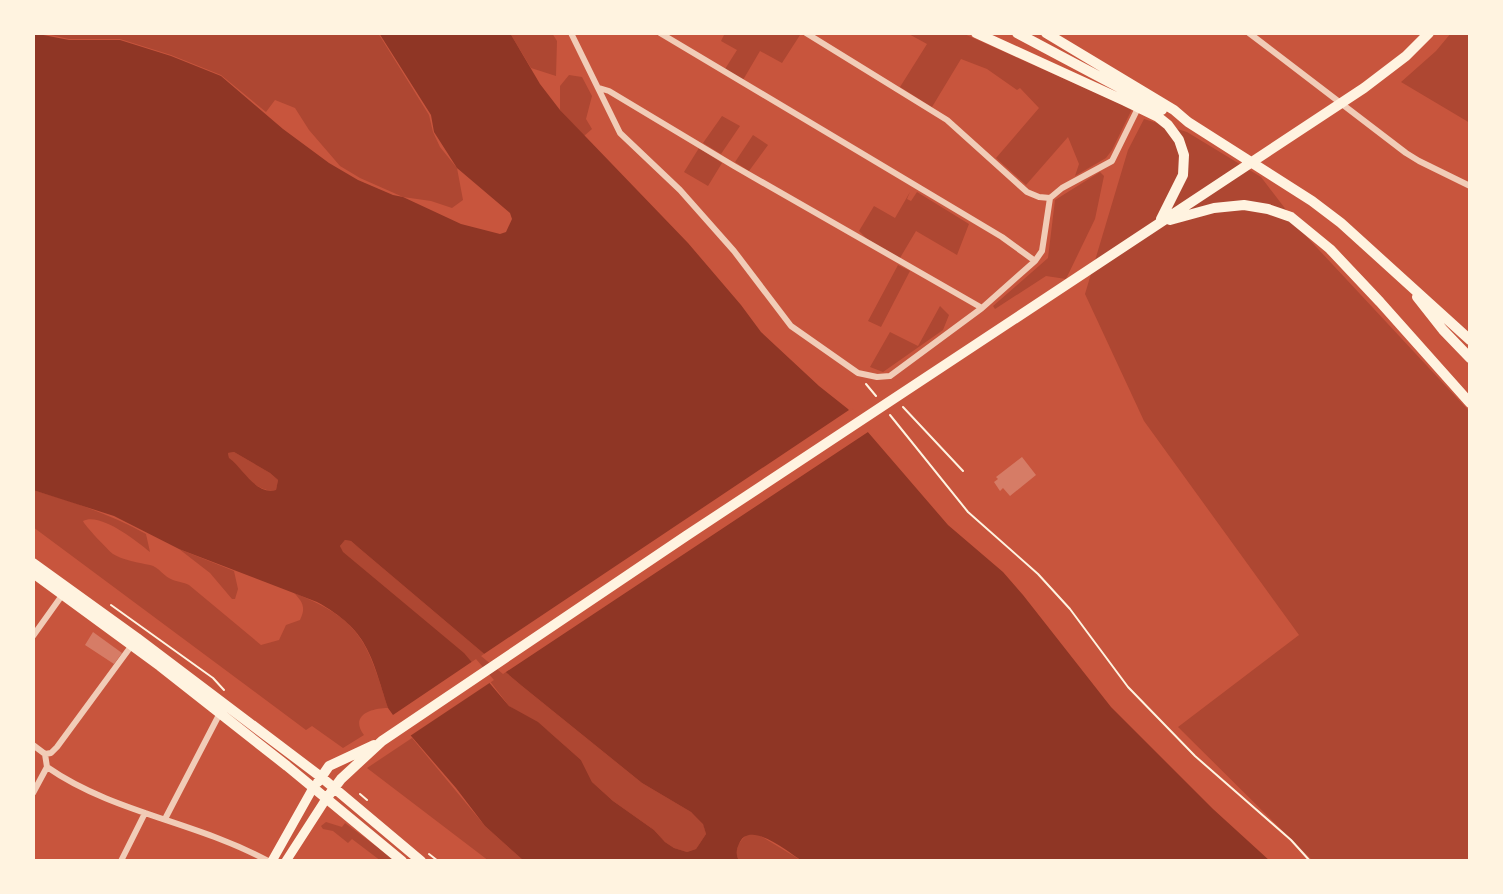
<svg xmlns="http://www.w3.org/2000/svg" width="1503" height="894" font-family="Merriweather,serif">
	<rect width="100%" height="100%" fill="#c8553d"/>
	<path fill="#ae4732" d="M42 33H378L429 115 433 132 440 147 457 168 463 200 452 208 431 201 403 197 360 178 340 166 309 130 295 108 275 100 266 112 221 75 171 55 120 39H69Z
		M510 33H552L557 41 556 76 531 68Z
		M725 33H798L800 35 782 63 760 51 743 80 725 69 737 50 721 41Z
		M907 33H962L1132 109 1112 150 1106 158 1075 176 1079 164 1068 137 1026 185 996 158 1039 108 1020 88 1017 90 987 69 961 59 932 107 900 87 927 44Z
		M1451 33H1470V123L1401 82 1436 51Z
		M569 75 582 77 592 96 586 119 592 129 584 136 560 110V86Z
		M722 116 740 126 721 154 703 143Z
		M1144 119 1187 132 1261 177 1306 236 1470 412V861H1313L1178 727 1299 635 1144 421 1085 294 1128 150Z
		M753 135 768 145 749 171 735 162Z
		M699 148 722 163 708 186 684 172Z
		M1100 172 1104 176 1095 219 1066 279 1046 276 995 309 993 306 1048 258 1055 200Z
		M910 192 907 199 911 201 917 192 969 224 957 255 916 231 900 258 867 239 859 231 874 206 895 218Z
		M898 265 910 271 881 327 868 321Z
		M940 306 949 315 943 330 883 372 870 367 890 332 918 346Z
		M234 452 270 473 278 480 276 490C257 494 241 471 229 459L228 453Z
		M33 490C73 502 110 514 146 534L150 552C135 540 100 512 83 521 85 526 108 550 113 554 122 560 140 563 150 565 159 567 164 577 173 580 179 582 183 582 189 585L261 645 279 640 286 625 300 620C306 608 303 602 294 593 362 620 367 642 388 708 372 708 349 715 364 735L343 748 312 726 306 730 33 527Z
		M345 540 351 541 359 548 522 686 642 783 691 812 703 823 706 834 696 849 687 852 674 848 665 842 654 830 613 801 592 782 581 760 573 753 548 731 509 706 489 680 342 552 340 546Z
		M179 549 234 571 238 589 235 599H232L210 573Z
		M412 738 485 826 524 861H489L367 768Z
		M326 822 342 827 345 823 396 861H381L352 839 348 843 333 831 323 829 321 826Z
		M749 834 759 835 802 861H739C733 850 740 839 749 834Z"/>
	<path fill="#8f3625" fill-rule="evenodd" d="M33 33 69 40H120L171 56 221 76 283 129 329 163 358 180 393 195 403 197 461 224 500 234 506 232 512 219 510 213 457 168 434 132 431 115 379 33H510L540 84 560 110 688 243 741 305 761 332 819 386 848 409 948 525 1003 572 1023 595 1111 707 1213 809 1270 861H802C788 852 749 819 739 844 736 850 736 855 739 861H524L485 826 456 788 393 715 388 708C371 655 368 630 317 602L179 549 114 516 33 490ZM234 452 270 473 278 480 276 490C255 495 244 469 229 458L228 453ZM345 540 351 541 359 548 522 686 642 783 691 812 703 824 706 834 696 849 687 852 674 848 665 842 654 830 613 801 592 782 581 760 538 722 509 706 464 653 343 552 340 546Z"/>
	<path fill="#c8553d" d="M852 408 871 430 503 674 481 656Z
		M476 659 494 680 407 738 390 717Z"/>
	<path fill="#d67c66" d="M1022 457 1036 475 1010 496 1003 488 1000 491 994 482 998 479 996 477Z
		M93 632 122 653 114 664 85 645Z"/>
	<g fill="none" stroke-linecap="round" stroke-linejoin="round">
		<path stroke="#fff3e0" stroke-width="2" d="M866 384 876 396
			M903 407 963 471
			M890 415 968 512 1038 574 1070 609 1128 687 1195 756 1291 840 1310 861
			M111 605 213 678 224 690
			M360 794 367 800
			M429 854 438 861"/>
		<path stroke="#f1ccb7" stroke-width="6" d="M571 33 620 133 680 190 734 251 791 326 858 373 877 377 890 376 982 308 1035 261 1042 251 1050 198 1062 188 1112 161 1139 106
			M660 33 1002 237 1035 261
			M806 33 947 120 1027 192 1039 197 1050 198
			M1249 33 1406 153 1419 161 1470 186
			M599 88 609 91 734 166 982 308
			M33 636 63 594
			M33 745 45 754 47 767
			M45 754 51 753 57 747 132 645
			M47 767C113 813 197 822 268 861
			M33 793 47 767
			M165 819 220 713
			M121 861 145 813"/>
		<path stroke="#fff3e0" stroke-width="9" d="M272 861 313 788
			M286 861 326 799"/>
		<path stroke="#fff3e0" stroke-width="10" d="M976 33 1125 101 1158 117 1168 125 1179 140 1184 155 1183 175 1161 219
			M1017 33 1162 110
			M1046 33 1174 110 1188 122 1312 201 1341 223 1470 340
			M1170 220 1214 208 1244 205 1268 209 1291 217 1330 249 1380 302 1470 403
			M1417 297 1443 330 1470 358
			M33 563 137 638 321 777 421 861
			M33 573 160 666 287 766 402 861
			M318 782 329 766 374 745
			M326 799 341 779 382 741 686 536 1364 88 1406 56 1429 33"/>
	</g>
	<rect width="1503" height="894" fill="none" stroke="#fff3e0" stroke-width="70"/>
</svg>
